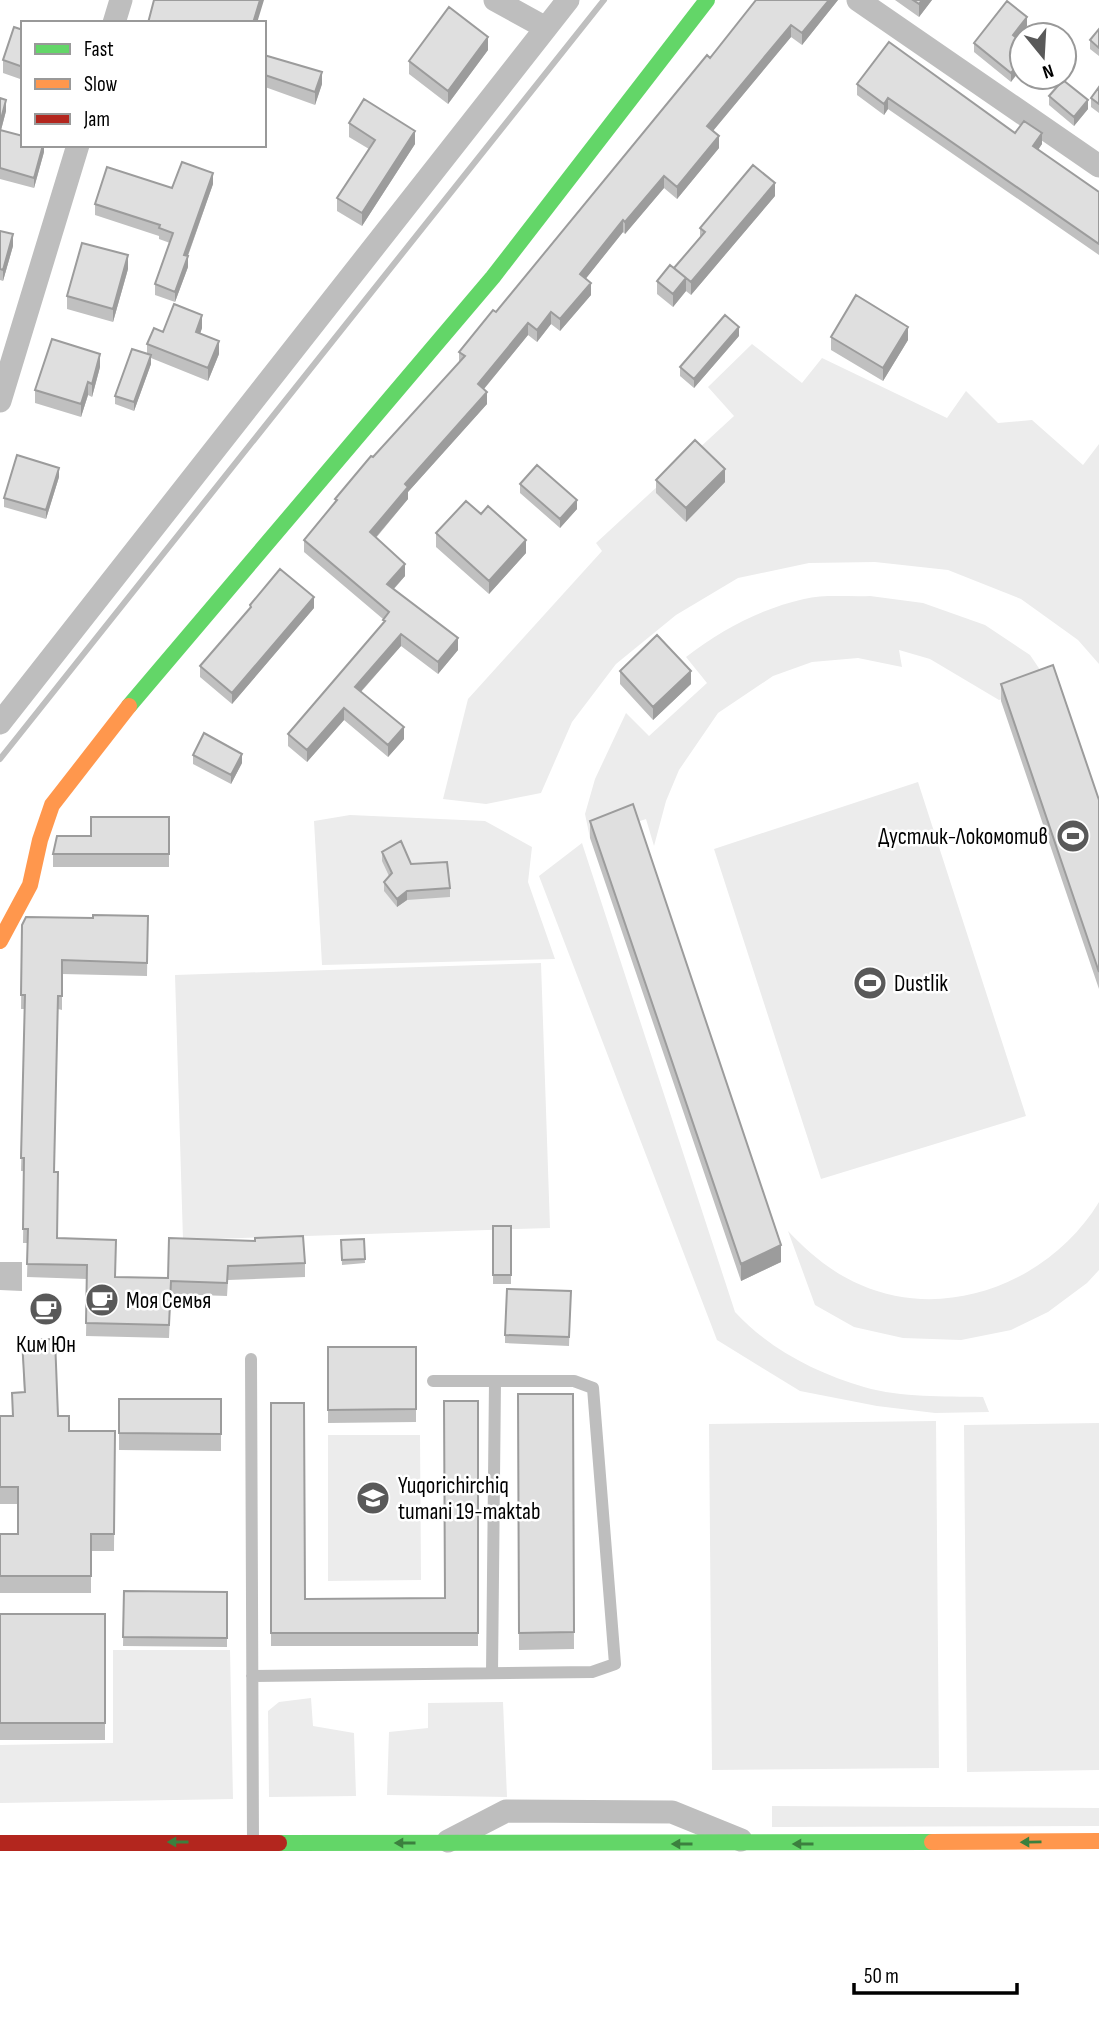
<svg xmlns="http://www.w3.org/2000/svg" width="1099" height="2018" font-family="'Sofia Sans Condensed',sans-serif">
	<rect width="100%" height="100%" fill="#fff"/>
	<path fill="#ececec" d="M752 344 802 383 822 358 947 418 966 391 998 423 1032 420 1083 465 1099 444V664L1078 640 1021 599 948 570 875 562 809 563 738 578 676 615 616 664 572 722 541 793 486 804 443 799 468 699 602 551 596 543 734 416 708 387Z
		M870 596 923 603 985 625 1030 655 1049 683 999 700 930 659 899 650 902 667 858 658 812 662 773 676 718 713 679 770 666 801 654 846 646 819 590 838 585 814 595 779 626 713 649 736 707 683 686 657C721 630 760 609 804 599 824 594 849 597 870 596Z
		M918 782 1026 1116 821 1179 714 849Z
		M350 815 485 821 532 847 528 882 555 959 322 965 314 821Z
		M582 843 735 1312C769 1349 816 1373 864 1387 902 1398 944 1396 983 1397L989 1412 935 1413 877 1406 800 1391 717 1340 539 876Z
		M541 963 550 1228 183 1240 175 975Z
		M1099 1202V1270L1087 1283 1048 1312 1011 1330 961 1340 903 1338 854 1327 815 1305 788 1231C809 1253 832 1273 861 1285 948 1323 1051 1281 1099 1202Z
		M936 1421 939 1768 712 1770 709 1424Z
		M1099 1423V1770L967 1772 964 1425Z
		M328 1435H420L421 1580 328 1581Z
		M113 1650H230L233 1799 0 1803V1745L113 1743Z
		M311 1698 313 1726 354 1733 356 1796 269 1797 268 1711 279 1702Z
		M503 1702 507 1797 387 1795 389 1732 428 1728V1703Z
		M772 1806 1099 1808V1826L772 1827Z"/>
	<path fill="#bfbfbf" d="M0 1262H22V1291L0 1290Z"/>
	<g fill="none" stroke-linecap="round" stroke-linejoin="round">
		<path stroke="#bfbfbf" stroke-width="6" d="M0 759 604 0"/>
		<path stroke="#bebebe" stroke-width="12" d="M251 1359 253 1842
			M492 1673 495 1381
			M252 1676 592 1672 615 1664 593 1388 574 1381H433"/>
		<path stroke="#bebebe" stroke-width="23" d="M495 0 546 28
			M858 0 1099 166
			M114 23 121 0
			M0 401 78 145
			M0 723 568 0
			M448 1841 506 1811 672 1812 741 1840"/>
		<path stroke="#63d668" stroke-width="16" d="M129 706 493 277 707 0
			M279 1843 932 1842"/>
		<path stroke="#ff974d" stroke-width="16" d="M0 941 30 885 40 840 52 805 129 706
			M932 1842 1099 1841"/>
		<path stroke="#b3261e" stroke-width="16" d="M0 1843H279"/>
	</g>
	<path fill="#c0c0c0" d="M756 0H838L802 45 791 37 713 131 719 148 677 199 664 188 625 234 623 232 585 279 591 295 560 331 551 324 537 342 528 335 484 389 487 404 408 492V499L376 538 405 576 394 589 458 650 438 674 401 646 361 692 404 739 388 757 344 720 307 762 288 746V734L383 624V619L304 552V540L335 503V499L459 362V352L496 312 710 58Z
		M895 0H932L919 17Z
		M1027 26 1017 38 1011 82 974 52V43Z
		M1099 29V56L1090 49V40Z
		M23 30V80L3 73V60Z
		M488 50 448 104 409 74V61Z
		M264 55 322 84 315 105 265 87 264 89Z
		M857 84 1015 133 1042 144 1038 150 1099 192V255L888 109 884 115 857 95Z
		M1099 87V113L1091 107V98Z
		M1049 96 1088 109 1074 126 1049 105Z
		M0 98 6 111 1 130 44 145V152L34 188 0 179Z
		M349 123 415 144 362 226 337 211V198L369 149 349 137Z
		M213 184 188 256V267L175 302 155 295V284L170 243 159 239V236L95 215V204L172 188Z
		M775 196 691 295 686 291 673 307 657 294V281L674 269 700 238V228Z
		M0 231 13 246 3 281 0 280Z
		M128 269 113 322 67 309V296Z
		M202 328 200 334 219 354 208 381 151 358V364L134 411 115 404V396L147 354V344L163 332Z
		M739 336 694 388 680 376V367Z
		M831 337 908 340 883 381 831 350Z
		M100 367 92 397 88 395 81 417 35 403V390Z
		M59 477 46 519 4 507V498Z
		M656 480 725 482 686 522 656 493Z
		M520 484 577 509 560 528 520 493Z
		M436 533 526 553 489 594 436 547Z
		M250 605 314 608 232 704 200 677V666L250 609Z
		M620 671 691 684 653 720 620 684Z
		M1001 684 1099 800V989L1001 701Z
		M193 755 242 763 231 784 193 764Z
		M169 817V867H53V854L91 836Z
		M590 821 781 1262 741 1281 590 838Z
		M382 852 411 864 450 888V897L407 900 397 907 384 891V882L389 876 382 861Z
		M148 916 147 976 62 974V1010L58 1009 54 1172 57 1238 115 1277 168 1278 169 1238 305 1263V1277L228 1280 227 1296 171 1294 169 1338 86 1336 87 1279 27 1277 28 1243H23L24 1171H21L25 1009H21L22 925 93 918Z
		M493 1226H511V1284H493Z
		M364 1239 365 1263 342 1265 341 1240Z
		M571 1291 569 1346 505 1343V1335Z
		M22 1340 58 1416 69 1431H115L114 1551H91V1593H0V1534H18V1504H0V1416H12L24 1392Z
		M328 1347H416V1422L328 1423Z
		M518 1394H573L574 1649 519 1650Z
		M119 1399H221V1451L119 1450Z
		M478 1401V1646H271V1403L305 1599 444 1598Z
		M124 1591 227 1592V1647L123 1646Z
		M0 1614H105V1740H0Z"/>
	<path fill="#9c9c9c" d="M260 0H264L257 23H253Z
		M829 0H838L802 45V33Z
		M922 0H932L919 17V4Z
		M1027 17V26L1013 44V35Z
		M791 25V37L707 138V126Z
		M488 37V50L448 104V91Z
		M1022 59V68L1011 82V73Z
		M322 72V84L315 105V92Z
		M888 98V109L884 115V104Z
		M6 100V111L0 134V123Z
		M1088 100V109L1074 126V117Z
		M415 131V144L362 226V213Z
		M1042 133V144L1033 157V146Z
		M719 136V148L677 199V187Z
		M43 145H44V152L34 188V178Z
		M213 173V184L184 266V255Z
		M664 176V188L625 234V222Z
		M775 183V196L691 295V282Z
		M623 220V232L580 286V274Z
		M13 234V246L3 281V270Z
		M128 255V269L113 322V309Z
		M188 256V267L175 302V292Z
		M686 278V291L673 307V294Z
		M591 283V295L560 331V319Z
		M551 312V324L537 342V330Z
		M202 315V328L196 345V332Z
		M528 323V335L478 396V384Z
		M739 327V336L694 388V379Z
		M908 327V340L883 381V368Z
		M219 341V354L208 381V368Z
		M100 354V367L92 397V384Z
		M151 355V364L134 411V402Z
		M88 382V395L81 417V404Z
		M487 392V404L408 492V499L370 544V532L405 484Z
		M59 468V477L46 519V510Z
		M725 469V482L686 522V508Z
		M577 500V509L560 528V519Z
		M526 540V553L489 594V581Z
		M405 564V576L387 596V584Z
		M314 597V608L232 704V693Z
		M401 634V646L355 698V687Z
		M458 638V650L438 674V662Z
		M691 671V684L653 720V707Z
		M344 708V720L307 762V750Z
		M404 727V739L388 757V745Z
		M242 754V763L231 784V775Z
		M407 891V900L397 907V899Z
		M781 1245V1262L741 1281V1264Z"/>
	<path fill="#dfdfdf" stroke="#9c9c9c" stroke-width="2" d="M154 0H260L253 23H148Z
		M756 0H829L802 33 791 25 707 126 719 136 677 187 664 176 625 222 623 220 580 274 591 283 560 319 551 312 537 330 528 323 478 384 487 392 405 484 408 487 370 532 405 564 387 584 458 638 438 662 401 634 355 687 404 727 388 745 344 708 307 750 288 734 385 621 383 620 389 612 304 540 337 500 335 499 371 456 373 457 465 356 459 352 493 310 496 312 707 55 710 58Z
		M913 0H922L919 4Z
		M1007 1 1027 17 1013 35 1022 42V59L1011 73 974 43Z
		M449 7 488 37 448 91 409 61Z
		M14 27 23 30V67L3 60Z
		M1099 29V48L1090 40Z
		M889 42 1015 133 1024 121 1042 133 1033 146 1099 192V244L888 98 884 104 857 84Z
		M264 55 322 72 315 92 265 75 264 77Z
		M1063 80 1088 100 1074 117 1049 96Z
		M1099 87V104L1091 98Z
		M0 98 6 100 0 123Z
		M364 99 415 131 362 213 337 198 375 140 349 123Z
		M0 130 23 136V145H43L34 178 0 168Z
		M182 162 213 173 184 255 188 256 175 292 155 284 173 233 159 228 160 225 95 204 107 167 172 188Z
		M753 165 775 183 691 282 674 268 705 232 700 228Z
		M0 231 13 234 3 270 0 269Z
		M82 243 128 255 113 309 67 296Z
		M670 265 686 278 673 294 657 281Z
		M856 295 908 327 883 368 831 337Z
		M174 304 202 315 196 332 219 341 208 368 147 344 154 328 163 332Z
		M725 315 739 327 694 379 680 367Z
		M52 339 100 354 92 384 88 382 81 404 35 390Z
		M132 349 151 355 134 402 115 396Z
		M695 440 725 469 686 508 656 480Z
		M17 455 59 468 46 510 4 498Z
		M537 465 577 500 560 519 520 484Z
		M466 501 481 514 488 506 526 540 489 581 436 533Z
		M280 569 314 597 232 693 200 666 251 607 250 605Z
		M657 635 691 671 653 707 620 671Z
		M1053 665 1099 800V972L1001 684Z
		M204 733 242 754 231 775 193 755Z
		M633 804 781 1245 741 1264 590 821Z
		M91 817H169V854H53L57 836H91Z
		M401 841 411 864 447 862 450 888 407 891 397 899 384 882 392 873 382 852Z
		M93 915 148 916 147 963 62 960V996H58L54 1172H58L57 1238 116 1240 115 1277 168 1278 169 1238 255 1241V1238L303 1236 305 1263 228 1266 227 1283 171 1281 169 1325 86 1323 87 1265 27 1264 28 1229H23L24 1158H21L25 995H21L22 925 26 917 93 918Z
		M493 1226H511V1275H493Z
		M364 1239 365 1259 342 1260 341 1240Z
		M507 1289 571 1291 569 1337 505 1335Z
		M55 1339 58 1416H69V1431H115L114 1534H91V1576H0V1534H18V1487H0V1416H13L12 1393 25 1392 22 1340Z
		M328 1347H416V1409L328 1410Z
		M518 1394H573L574 1632 519 1633Z
		M119 1399H221V1434L119 1433Z
		M444 1401H478V1633H271V1403H304L305 1599 445 1598Z
		M124 1591 227 1592V1638L123 1637Z
		M0 1614H105V1723H0Z"/>
	<defs><path id="oneway-solid" d="M-6-.8H1V-3.2L6.5 0L1 3.2V.8H-6Z" transform="scale(1.75)"/></defs>
	<g fill="#3b803e">
		<use href="#oneway-solid" transform="translate(178 1842) rotate(-180)"/>
		<use href="#oneway-solid" transform="translate(1031 1842) rotate(179)"/>
		<use href="#oneway-solid" transform="translate(405 1843) rotate(-180)"/>
		<use href="#oneway-solid" transform="translate(682 1844) rotate(-180)"/>
		<use href="#oneway-solid" transform="translate(803 1844) rotate(180)"/>
	</g>
	<defs>
		<symbol id="stadium-disc" viewBox="-11 -11 22 22"><circle r="9.5" fill="#595959" stroke="#fff"/><path d="M0-5a6.5 5 0 1 0 0 10a6.5 5 0 1 0 0-10ZM-3.5-1.8h7v3.6h-7Z" fill="#fff"/></symbol>
		<symbol id="cafe-disc" viewBox="-11 -11 22 22"><circle r="9.5" fill="#595959" stroke="#fff"/><path d="M-5.5-4.5H6V0H3Q3 3.5 0 3.5H-2.5Q-5.5 3.5-5.5 0ZM3-3.2v2h1.7v-2ZM-6 4.5H4V6H-6Z" fill="#fff"/></symbol>
		<symbol id="school-disc" viewBox="-11 -11 22 22"><circle r="9.5" fill="#595959" stroke="#fff"/><path d="M0-5L7-2L0 1L-7-2ZM-4 1L0 2.5L4 1V4Q0 6-4 4Z" fill="#fff"/></symbol>
	</defs>
	<g fill-rule="evenodd">
		<use href="#stadium-disc" x="1054" y="817" width="38" height="38"/>
		<use href="#stadium-disc" x="851" y="964" width="38" height="38"/>
		<use href="#cafe-disc" x="83" y="1281" width="38" height="38"/>
		<use href="#cafe-disc" x="27" y="1290" width="38" height="38"/>
		<use href="#school-disc" x="354" y="1479" width="38" height="38"/>
	</g>
	<g text-anchor="middle" stroke-width="5" stroke-linejoin="round" paint-order="stroke">
		<g font-size="23" fill="#000" stroke="#fff" text-anchor="start">
			<text x="1048" y="844" text-anchor="end">Дустлик-Локомотив</text>
			<text x="894" y="991">Dustlik</text>
			<text x="126" y="1308">Моя Семья</text>
			<text x="46" y="1352" text-anchor="middle">Ким Юн</text>
			<text x="398" y="1493">Yuqorichirchiq<tspan x="398" dy="26">tumani 19-maktab</tspan></text>
		</g>
	</g>
	<rect x="21" y="21" width="245" height="126" fill="#ffffff" stroke="#999999" stroke-width="2"/>
	<rect x="35" y="44" width="35" height="10" fill="#63d668" stroke="#999999" stroke-width="2"/>
	<text x="84" y="56" font-size="21" fill="#000000">Fast</text>
	<rect x="35" y="79" width="35" height="10" fill="#ff974d" stroke="#999999" stroke-width="2"/>
	<text x="84" y="91" font-size="21" fill="#000000">Slow</text>
	<rect x="35" y="114" width="35" height="10" fill="#b3261e" stroke="#999999" stroke-width="2"/>
	<text x="84" y="126" font-size="21" fill="#000000">Jam</text>
	<g transform="translate(1043 56) rotate(162)"><circle r="33" fill="#ffffff" stroke="#999999" stroke-width="2"/>
	<path d="M0-5L12 26L0 18L-12 26Z" fill="#595959"/>
	<text y="-10" font-size="19" font-weight="bold" text-anchor="middle" fill="#000000">N</text>
	</g>
	<path d="M854 1983v10h163v-10" fill="none" stroke="#000000" stroke-width="3.5"/>
	<text x="864" y="1983" font-size="21" fill="#000000" stroke="#ffffff" stroke-width="5" paint-order="stroke">50 m</text>
</svg>
